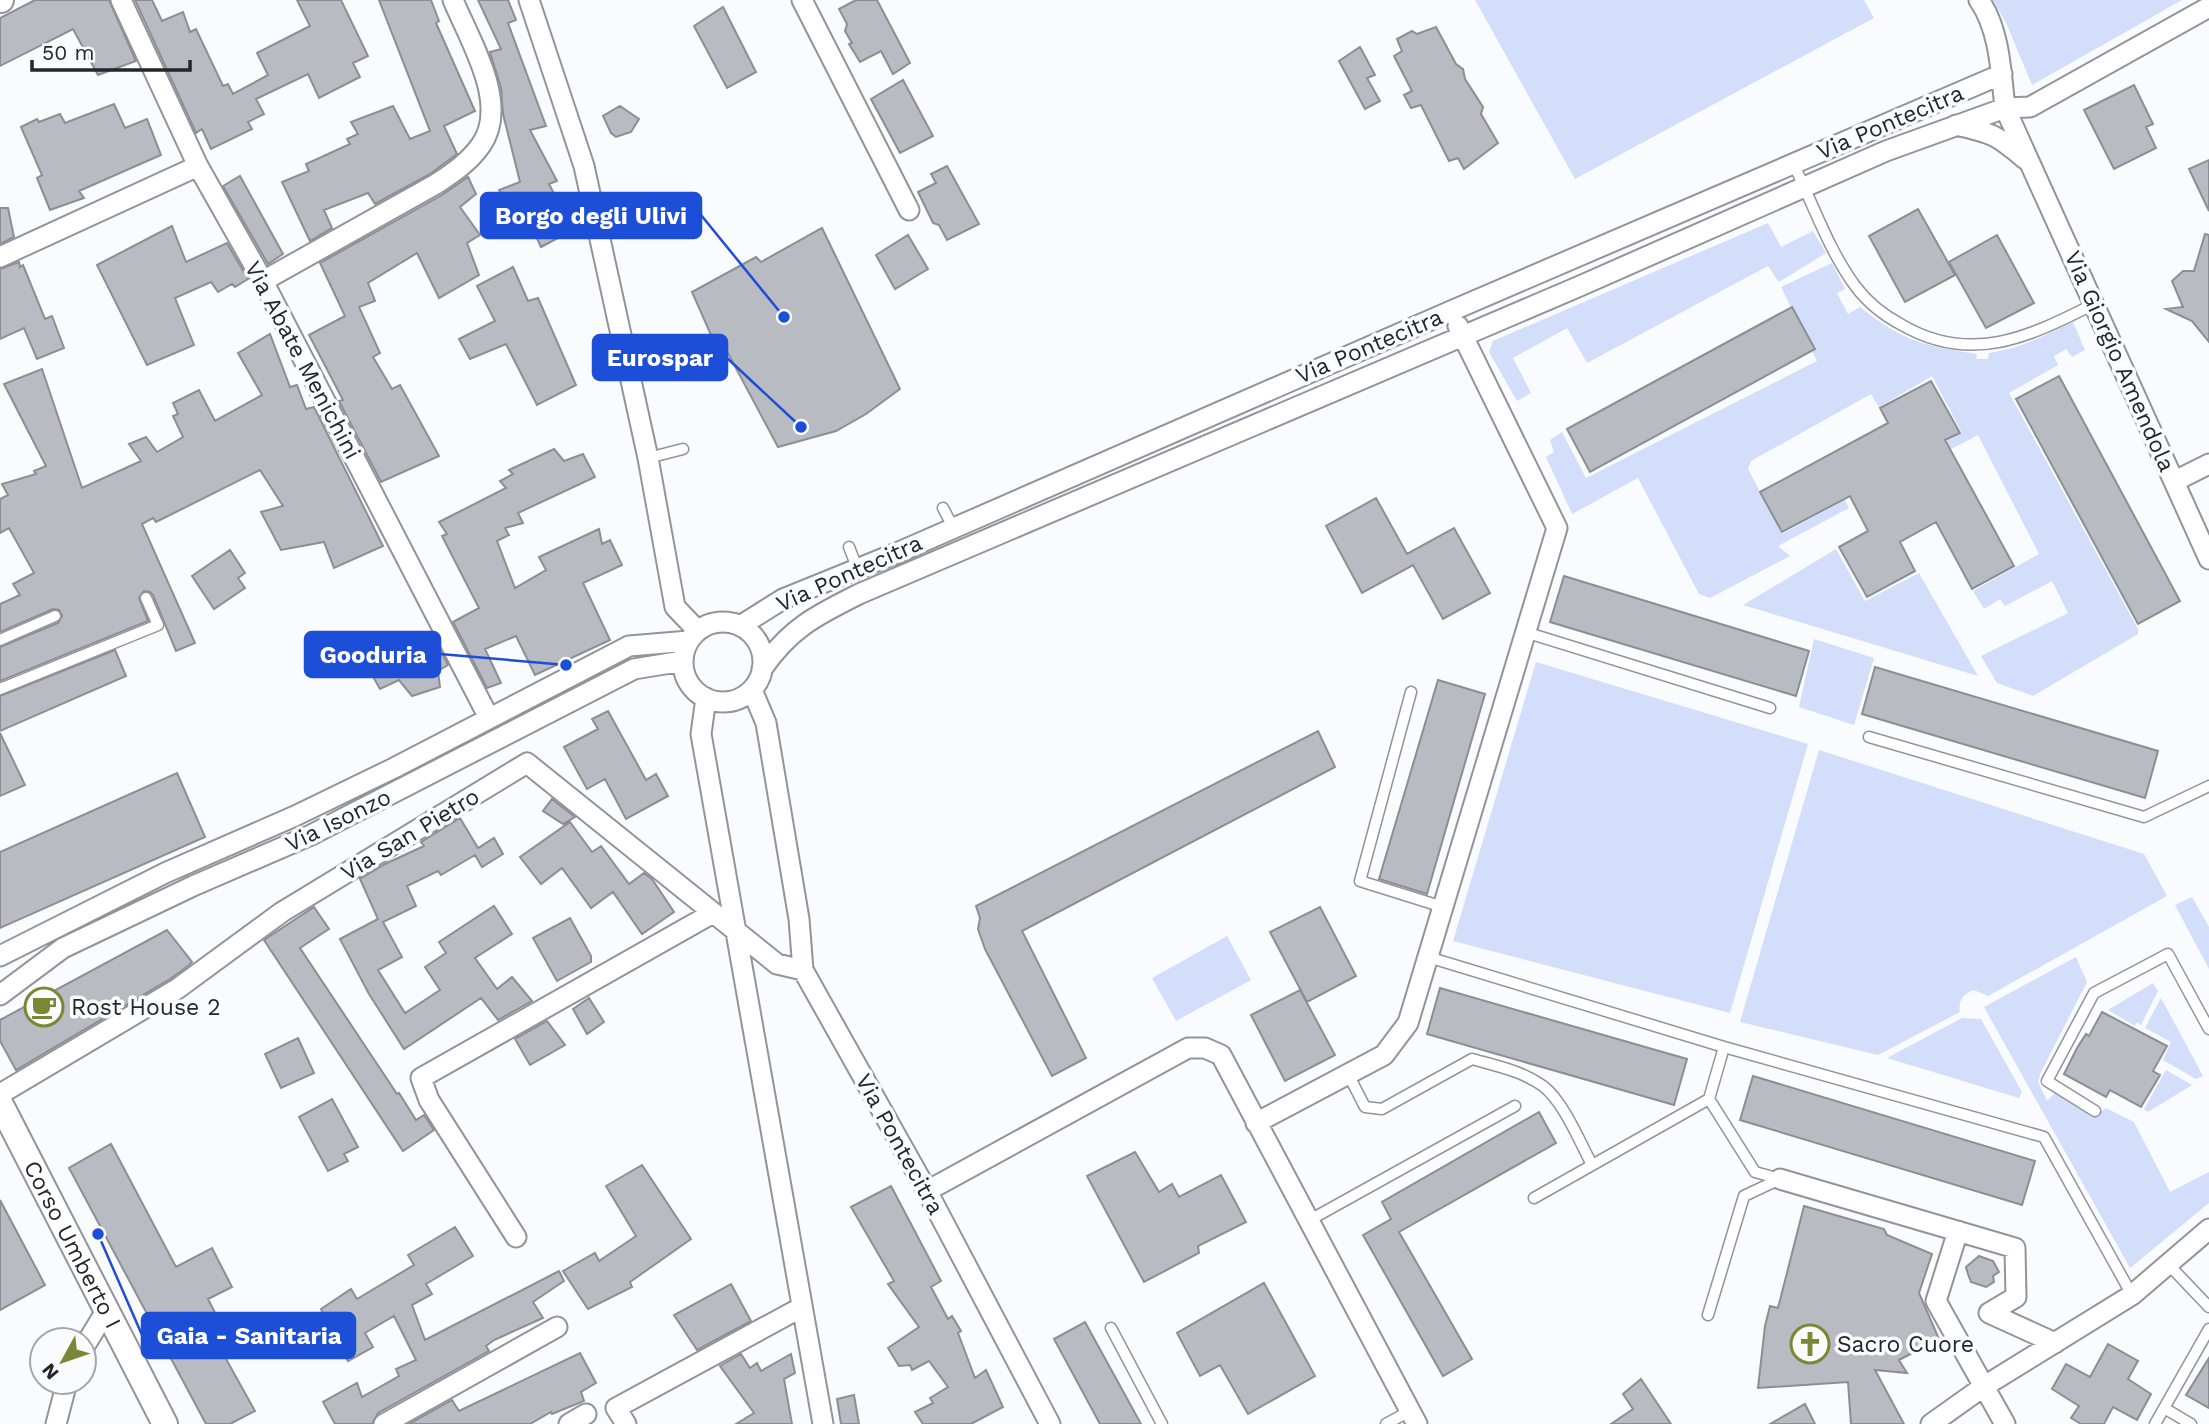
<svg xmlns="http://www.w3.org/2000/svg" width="2209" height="1424" font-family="'Work Sans',sans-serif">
	<rect width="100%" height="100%" fill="#f9fbff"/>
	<path fill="#d2defa" d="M1475 0H1864L1874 18 1575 179Z
		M1993 0H2182L2032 85 2007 25Z
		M1768 223 1781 247 1813 231 1826 253 1779 282 1768 266 1587 363 1567 328 1513 358 1531 393 1517 401 1489 352 1493 341Z
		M1832 263 1845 289 1837 293 1848 314 1860 307C1902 341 1924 346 1977 354L1976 359H1988L1989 353C2020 349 2045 335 2073 322L2085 350 2072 357 2066 349 2054 356 2058 365 2009 393 2138 629V634L2033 696 1997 683 1981 656 2068 613 2052 581 2005 606 2000 599 1984 609 1973 591 2039 554 1978 435 1936 457 1932 449 1962 433 1932 376 1879 407 1871 394 1751 461 1748 469 1782 534 1845 500 1849 508 1778 546 1790 556 1710 598 1699 594 1638 478 1572 514 1546 457 1554 452 1550 440 1562 432 1586 478 1817 361 1781 287Z
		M1836 549 1865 601 1919 573 1978 676 1743 605Z
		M1814 639 1874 658 1854 725 1799 707Z
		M1536 662 1808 744 1730 1013 1453 941Z
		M1819 750 2144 854 2167 896 1988 996 1974 990C1963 994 1958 1000 1960 1012L1878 1055 1740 1022Z
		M2192 897 2209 927V969L2175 905Z
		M1227 936 1251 980 1176 1021 1152 978Z
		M2076 957 2087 982 2041 1072 2038 1082 2047 1101 2055 1093 2092 1117 2106 1108 2134 1122 2170 1192 2209 1172V1203L2130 1268 1984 1007Z
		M2153 983 2158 991 2141 1025 2137 1022 2135 1026 2108 1010Z
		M2161 998 2203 1076 2196 1079 2163 1060 2171 1042 2145 1028Z
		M1962 1018 1981 1019 2022 1092 2019 1098 1887 1058Z
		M2166 1070 2192 1085 2148 1112 2144 1109Z"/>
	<path fill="#b8bbc2" stroke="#8b8e94" stroke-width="2" d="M35 0H109L136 61 98 75 73 29 0 66V18Z
		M135 0H152L162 21 183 12 190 32 196 29 223 86 228 84 233 94 268 75 257 53 310 26 297 0H341L368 56 353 63 360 77 319 98 308 74 256 99 264 114 248 122 252 129 211 149 202 129 196 133Z
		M379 0H431L439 21 436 23 475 111 444 126 457 154 453 157 430 174 375 204 368 193 324 210 332 228 310 241 282 182 309 171 306 164 350 144 347 139 358 134 351 122 393 106 410 139 430 131Z
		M478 0H508L516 20 508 23 546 126 530 130 557 181 549 184 573 230 541 247 527 217 516 222 499 190 520 182 503 114 501 88 490 52 501 49Z
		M856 0H877L910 63 893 74 881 51 860 62 849 44 852 43 845 31 847 24 839 9Z
		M723 7 756 72 727 88 694 26Z
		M1436 27 1456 64 1463 69 1465 79 1483 107 1481 114 1498 143 1464 169 1458 158 1449 161 1421 105 1411 108 1404 95 1412 91 1394 56 1402 51 1397 39 1412 31 1417 34Z
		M1360 47 1375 75 1367 78 1380 101 1365 109 1339 61Z
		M903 80 933 136 900 153 871 99Z
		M2134 85 2153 124 2146 127 2156 148 2114 169 2084 110Z
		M114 104 125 128 147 119 161 155 79 191 84 198 50 210 37 178 42 175 21 127 37 119 39 122 60 114 65 123Z
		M620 106 639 119 631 132 616 137 611 133 603 116Z
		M2209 160V211L2189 169Z
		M947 166 979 224 947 240 939 225 933 223 918 192 936 183 931 174Z
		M240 176 283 254 268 264 223 186Z
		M468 177 476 194 460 207 480 235 467 243 479 275 439 298 417 253 368 283 375 301 359 307 380 353 373 357 392 389 400 385 439 456 381 482 339 401 343 400 309 335 345 316 320 263 442 195Z
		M0 208H8L14 237 0 244Z
		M1918 209 1955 275 1905 302 1869 236Z
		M172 226 186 262 227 243 248 279 235 287 232 284 218 292 211 282 175 298 194 345 147 365 97 265Z
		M822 228 900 389 866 414 836 431 778 447 722 342 715 344 692 292 756 257 761 262Z
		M2205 234 2209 235V342L2192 321 2166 309 2183 307 2172 281 2183 271H2194Z
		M908 235 928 269 895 289 876 255Z
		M1997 235 2034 303 1986 328 1949 262Z
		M19 262 20 267 23 265 45 319 52 316 64 348 37 359 24 328 0 339V269Z
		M513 267 528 301 538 298 576 385 537 405 506 344 470 359 459 339 495 321 477 286Z
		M1792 307 1815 349 1590 472 1567 429Z
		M270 334 290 387 297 385 306 409 314 407 383 546 334 568 324 542 281 550 261 512 283 506 260 470 156 522 153 518 142 524 195 643 176 651 153 595 150 592 144 591 139 598 148 621 0 681V647L58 623 62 616 59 610 53 609 0 632V604L20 595 13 584 34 573 9 528 0 533V499L8 495 2 484 36 474 34 471 46 466 4 384 42 369 82 488 141 461 129 444 146 437 157 452 183 437 173 416 178 414 173 403 199 390 215 421 262 395 238 353Z
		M2059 376 2180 601 2138 624 2016 399Z
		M1931 381 1960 433 1945 440 2014 566 1972 589 1936 522 1900 542 1915 571 1867 597 1839 547 1868 531 1850 496 1782 532 1760 492 1888 423 1880 408Z
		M554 449 564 461 583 454 595 477 518 513 523 523 505 528 509 535 497 541 515 588 546 570 539 557 599 529 602 544 610 540 622 565 583 583 610 640 535 675 516 636 485 649 501 683 487 688 453 622 479 608 442 536 447 534 439 522 506 488 500 481 513 474 509 470Z
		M1376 498 1407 554 1454 528 1490 593 1443 619 1413 565 1362 593 1326 526Z
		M230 550 245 573 238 578 245 588 214 609 192 576Z
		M1564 576 1809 651 1796 696 1550 622Z
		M432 634 448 665 438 671 440 687 412 696 399 680 380 689 368 668 386 659 388 663Z
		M115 650 126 676 0 731V696Z
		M1875 667 2158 751 2145 798 1862 714Z
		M1438 680 1485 694 1427 894 1379 879Z
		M608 711 646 780 656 774 668 796 626 819 605 779 587 789 564 747 598 729 592 719Z
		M1318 731 1335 767 1022 931 1086 1058 1052 1076 985 949 978 929 980 918 976 906Z
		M0 733 25 785 0 796Z
		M177 773 205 837 0 928V852Z
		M552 799 575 817 563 824 543 811Z
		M460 818 478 848 494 838 503 854 482 867 475 855 441 875 438 871 407 886 416 906 383 922 402 957 378 970 405 1013 440 990 425 967 446 953 439 942 494 906 512 934 475 958 497 989 512 977 532 1001 498 1020 481 998 404 1049 369 994 340 939 378 919 360 879 385 864 424 846 421 842Z
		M570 822 592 852 601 846 629 884 644 873 652 879 674 912 642 934 613 892 591 908 562 868 541 884 520 857Z
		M314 907 329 929 300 948 397 1094 399 1093 416 1120 424 1115 434 1130 403 1151 264 940Z
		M1320 907 1356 976 1307 1002 1270 932Z
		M570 918 591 956V962L557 981 533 938Z
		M167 930 192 962 188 966 170 979 16 1070 0 1041V1020Z
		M1440 988 1687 1059 1674 1105 1427 1034Z
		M1300 990 1335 1055 1285 1081 1251 1015Z
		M589 998 604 1022 587 1034 573 1009Z
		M2102 1012 2167 1046 2153 1071 2160 1075 2141 1107 2110 1090 2106 1097 2064 1074 2077 1048 2086 1034 2089 1036Z
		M547 1021 565 1045 530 1065 515 1039Z
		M298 1038 314 1073 281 1088 265 1054Z
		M1753 1076 2035 1161 2022 1205 1740 1120Z
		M332 1099 358 1147 344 1154 348 1161 328 1171 299 1117Z
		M1539 1112 1556 1143 1399 1232 1472 1359 1443 1376 1363 1235 1391 1219 1382 1202Z
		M111 1144 176 1267 212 1248 232 1287 208 1299 222 1326 211 1332 255 1411 230 1424H206L69 1168Z
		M1135 1152 1159 1192 1172 1184 1179 1197 1221 1175 1246 1222 1198 1246 1199 1253 1144 1282 1087 1176Z
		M642 1165 691 1239 630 1282 632 1287 588 1309 563 1271 595 1253 599 1261 636 1236 606 1186Z
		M891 1186 941 1281 931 1287 948 1319 952 1316 961 1331 958 1333 975 1378 986 1370 1003 1407 971 1424H923L915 1412 933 1403 930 1398 948 1387 929 1361 912 1370 910 1365 899 1366 888 1348 919 1327 888 1284 894 1281 851 1207Z
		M0 1200 45 1285 0 1310Z
		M1804 1206 1884 1229 1887 1235 1932 1254 1919 1293 1939 1339 1899 1360 1907 1373 1875 1370 1904 1424H1851L1848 1382 1758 1388 1765 1326 1770 1306 1778 1308Z
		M455 1227 473 1256 426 1284 432 1294 412 1305 425 1340 559 1271 564 1281 533 1302 543 1318 494 1340 486 1346 489 1351 378 1413 372 1424H335L323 1402 357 1383 362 1397 399 1376 396 1369 416 1360 394 1316 365 1333 373 1347 348 1361 321 1309 351 1289 357 1299 414 1265 408 1255Z
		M1979 1256 1993 1261 1999 1272 1993 1276 1994 1282 1986 1287 1971 1282 1968 1274 1966 1267Z
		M1264 1283 1315 1376 1248 1414 1220 1365 1200 1376 1177 1333Z
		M731 1284 751 1321 697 1350 674 1315Z
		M1085 1322 1141 1424H1100L1054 1339Z
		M2108 1344 2138 1361 2128 1379 2151 1394 2137 1420 2113 1407 2104 1424H2081L2071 1418 2079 1406 2052 1389 2066 1364 2090 1377Z
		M580 1353 596 1383 581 1392 584 1401 552 1414 551 1412 530 1424H409L452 1400 459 1411Z
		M741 1354 750 1368 757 1363 761 1371 791 1354 795 1373 784 1379 792 1424H736L754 1413 720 1366Z
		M2209 1358V1408L2186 1395Z
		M1641 1379 1671 1424H1611L1633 1409 1623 1394Z
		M854 1395 859 1424H841L837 1399Z
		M1805 1404 1815 1424H1770Z"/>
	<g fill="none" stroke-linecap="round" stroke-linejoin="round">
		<defs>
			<path id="service" d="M1793 163C1813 204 1829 251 1856 287 1868 303 1885 316 1902 325 1971 365 2029 337 2094 304
				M648 458 683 449
				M943 508 953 527
				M849 547 858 570
				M1525 632 1770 708
				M0 640 55 616
				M0 689 158 625 146 598
				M1411 692 1360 881 1443 907
				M1869 737 2144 817 2209 786
				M1428 957 1724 1047 2044 1137 2132 1295
				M1724 1047 1709 1099 1755 1172 1780 1179
				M1348 1074 1365 1107 1382 1109 1472 1059C1497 1066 1522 1071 1543 1086 1563 1101 1580 1142 1592 1165
				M2095 1111 2047 1081 2094 993 2168 954 2209 1029
				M1534 1198 1709 1099
				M1308 1221 1515 1106
				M2169 1265 2209 1307
				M1708 1315 1744 1196 1780 1179
				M1111 1328 1162 1424
				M2164 1408 2191 1424
				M1386 1424 1410 1411
				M2155 1424 2209 1329"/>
			<path id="minor" d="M121 0 198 166 263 281 489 718
				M529 0 584 166 648 458 675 607 698 631
				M802 0 909 210
				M1979 0C2000 30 2001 73 2005 108L2209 559
				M1956 125C1992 133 1997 135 2025 159
				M0 257 198 166
				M263 281 436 184C453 173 469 162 481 145 510 104 469 39 453 0
				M2175 481 2209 464
				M683 662a40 40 0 1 1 80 0a40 40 0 1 1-80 0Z
				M740 626 783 599 899 552 1451 311 2002 74
				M762 669C790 628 817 615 859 594L1580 286 1886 151 2005 108 2030 107 2209 7
				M752 690 766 723 799 919 803 970 927 1191 1050 1424
				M706 698 701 734 823 1424
				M0 956 165 873 295 816 394 768 629 646 689 641
				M0 995 63 948 193 886 311 835 634 669 683 661
				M0 1094 177 989 282 912 527 763 777 964 803 970
				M1256 1123 1384 1055 1408 1023 1557 528 1458 326
				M1780 1179 2015 1248 2016 1297 1989 1313 2055 1343
				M927 1191 1188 1048H1205L1221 1055 1417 1424
				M1958 1231 1936 1301 2005 1424
				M516 1237 429 1100 421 1078 713 913
				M84 1347 106 1311
				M56 1424 67 1382
				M384 1424 557 1327
				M569 1424 586 1414
				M626 1424 616 1408 802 1307
				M1931 1424 1983 1387 2132 1295 2209 1229"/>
			<g id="tertiary">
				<path d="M0 0H1"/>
				<path id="s1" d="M0 1103 165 1424"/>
			</g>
		</defs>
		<use href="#service" stroke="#92949b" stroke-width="13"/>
		<use href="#minor" stroke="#92949b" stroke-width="23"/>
		<use href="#tertiary" stroke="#92949b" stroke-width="28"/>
		<use href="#service" stroke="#fff" stroke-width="10"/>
		<use href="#minor" stroke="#fff" stroke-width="19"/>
		<use href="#tertiary" stroke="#fff" stroke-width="24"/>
	</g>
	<defs>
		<symbol id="cafe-ring" viewBox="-11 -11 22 22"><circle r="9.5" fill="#f9fbff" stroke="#7a8735" stroke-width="1.5"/><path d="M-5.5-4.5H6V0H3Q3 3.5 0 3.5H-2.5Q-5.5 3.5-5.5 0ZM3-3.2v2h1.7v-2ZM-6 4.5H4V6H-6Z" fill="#7a8735"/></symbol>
		<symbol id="church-ring" viewBox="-11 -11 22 22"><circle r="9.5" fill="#f9fbff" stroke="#7a8735" stroke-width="1.5"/><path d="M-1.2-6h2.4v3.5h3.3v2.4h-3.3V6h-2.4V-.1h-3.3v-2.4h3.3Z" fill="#7a8735"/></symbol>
	</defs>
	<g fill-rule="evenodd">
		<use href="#cafe-ring" x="22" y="985" width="44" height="44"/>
		<use href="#church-ring" x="1788" y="1322" width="44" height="44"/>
	</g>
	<g text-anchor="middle" stroke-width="7" stroke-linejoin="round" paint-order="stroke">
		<g font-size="23" fill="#252628" stroke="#f9fbff">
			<text transform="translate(1890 122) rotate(-23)" y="8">Via Pontecitra</text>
			<text transform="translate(1369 346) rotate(-23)" y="8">Via Pontecitra</text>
			<text transform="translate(303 360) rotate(62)" y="8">Via Abate Menichini</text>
			<text transform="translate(2120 361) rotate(66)" y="8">Via Giorgio Amendola</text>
			<text transform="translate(849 573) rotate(-24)" y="8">Via Pontecitra</text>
			<text transform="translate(338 820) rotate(-26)" y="8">Via Isonzo</text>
			<text transform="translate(410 834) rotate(-31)" y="8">Via San Pietro</text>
			<text transform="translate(900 1144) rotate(61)" y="8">Via Pontecitra</text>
			<text dy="8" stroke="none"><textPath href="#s1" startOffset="159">Corso Umberto I</textPath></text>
		</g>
		<g font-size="23" fill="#252628" stroke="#f9fbff" text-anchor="start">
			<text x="71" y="1015">Rost House 2</text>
			<text x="1837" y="1352">Sacro Cuore</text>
		</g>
	</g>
	<path fill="none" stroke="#1d4ed8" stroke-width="2.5" d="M784 317L701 215M801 427L727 358M566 665L440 654M98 1234L142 1335"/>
	<g fill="#1d4ed8" stroke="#f9fbff" stroke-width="2.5">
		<circle cx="784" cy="317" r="7"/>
		<circle cx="801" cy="427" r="7"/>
		<circle cx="566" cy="665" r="7"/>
		<circle cx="98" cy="1234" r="7"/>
	</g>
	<g fill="#1d4ed8" stroke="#1d4ed8" stroke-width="2.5">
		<rect x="481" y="193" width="220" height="45" rx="7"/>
		<rect x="593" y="335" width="134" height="45" rx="7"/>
		<rect x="305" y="632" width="135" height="45" rx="7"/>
		<rect x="142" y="1313" width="213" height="45" rx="7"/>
	</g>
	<g font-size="24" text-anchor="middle" font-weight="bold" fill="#fff">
		<text x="591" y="224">Borgo degli Ulivi</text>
		<text x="660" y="366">Eurospar</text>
		<text x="373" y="663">Gooduria</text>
		<text x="249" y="1344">Gaia - Sanitaria</text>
	</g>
	<g transform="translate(63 1361) rotate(230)"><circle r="33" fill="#f9fbff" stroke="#a4a6a9" stroke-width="2"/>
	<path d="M0-5L12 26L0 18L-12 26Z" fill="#7a8735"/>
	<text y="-10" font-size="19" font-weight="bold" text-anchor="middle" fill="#252628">N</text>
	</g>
	<path d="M32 60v10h158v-10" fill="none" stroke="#252628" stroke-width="3.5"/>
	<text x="42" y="60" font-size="21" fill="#252628" stroke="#f9fbff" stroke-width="5" paint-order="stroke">50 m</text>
</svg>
